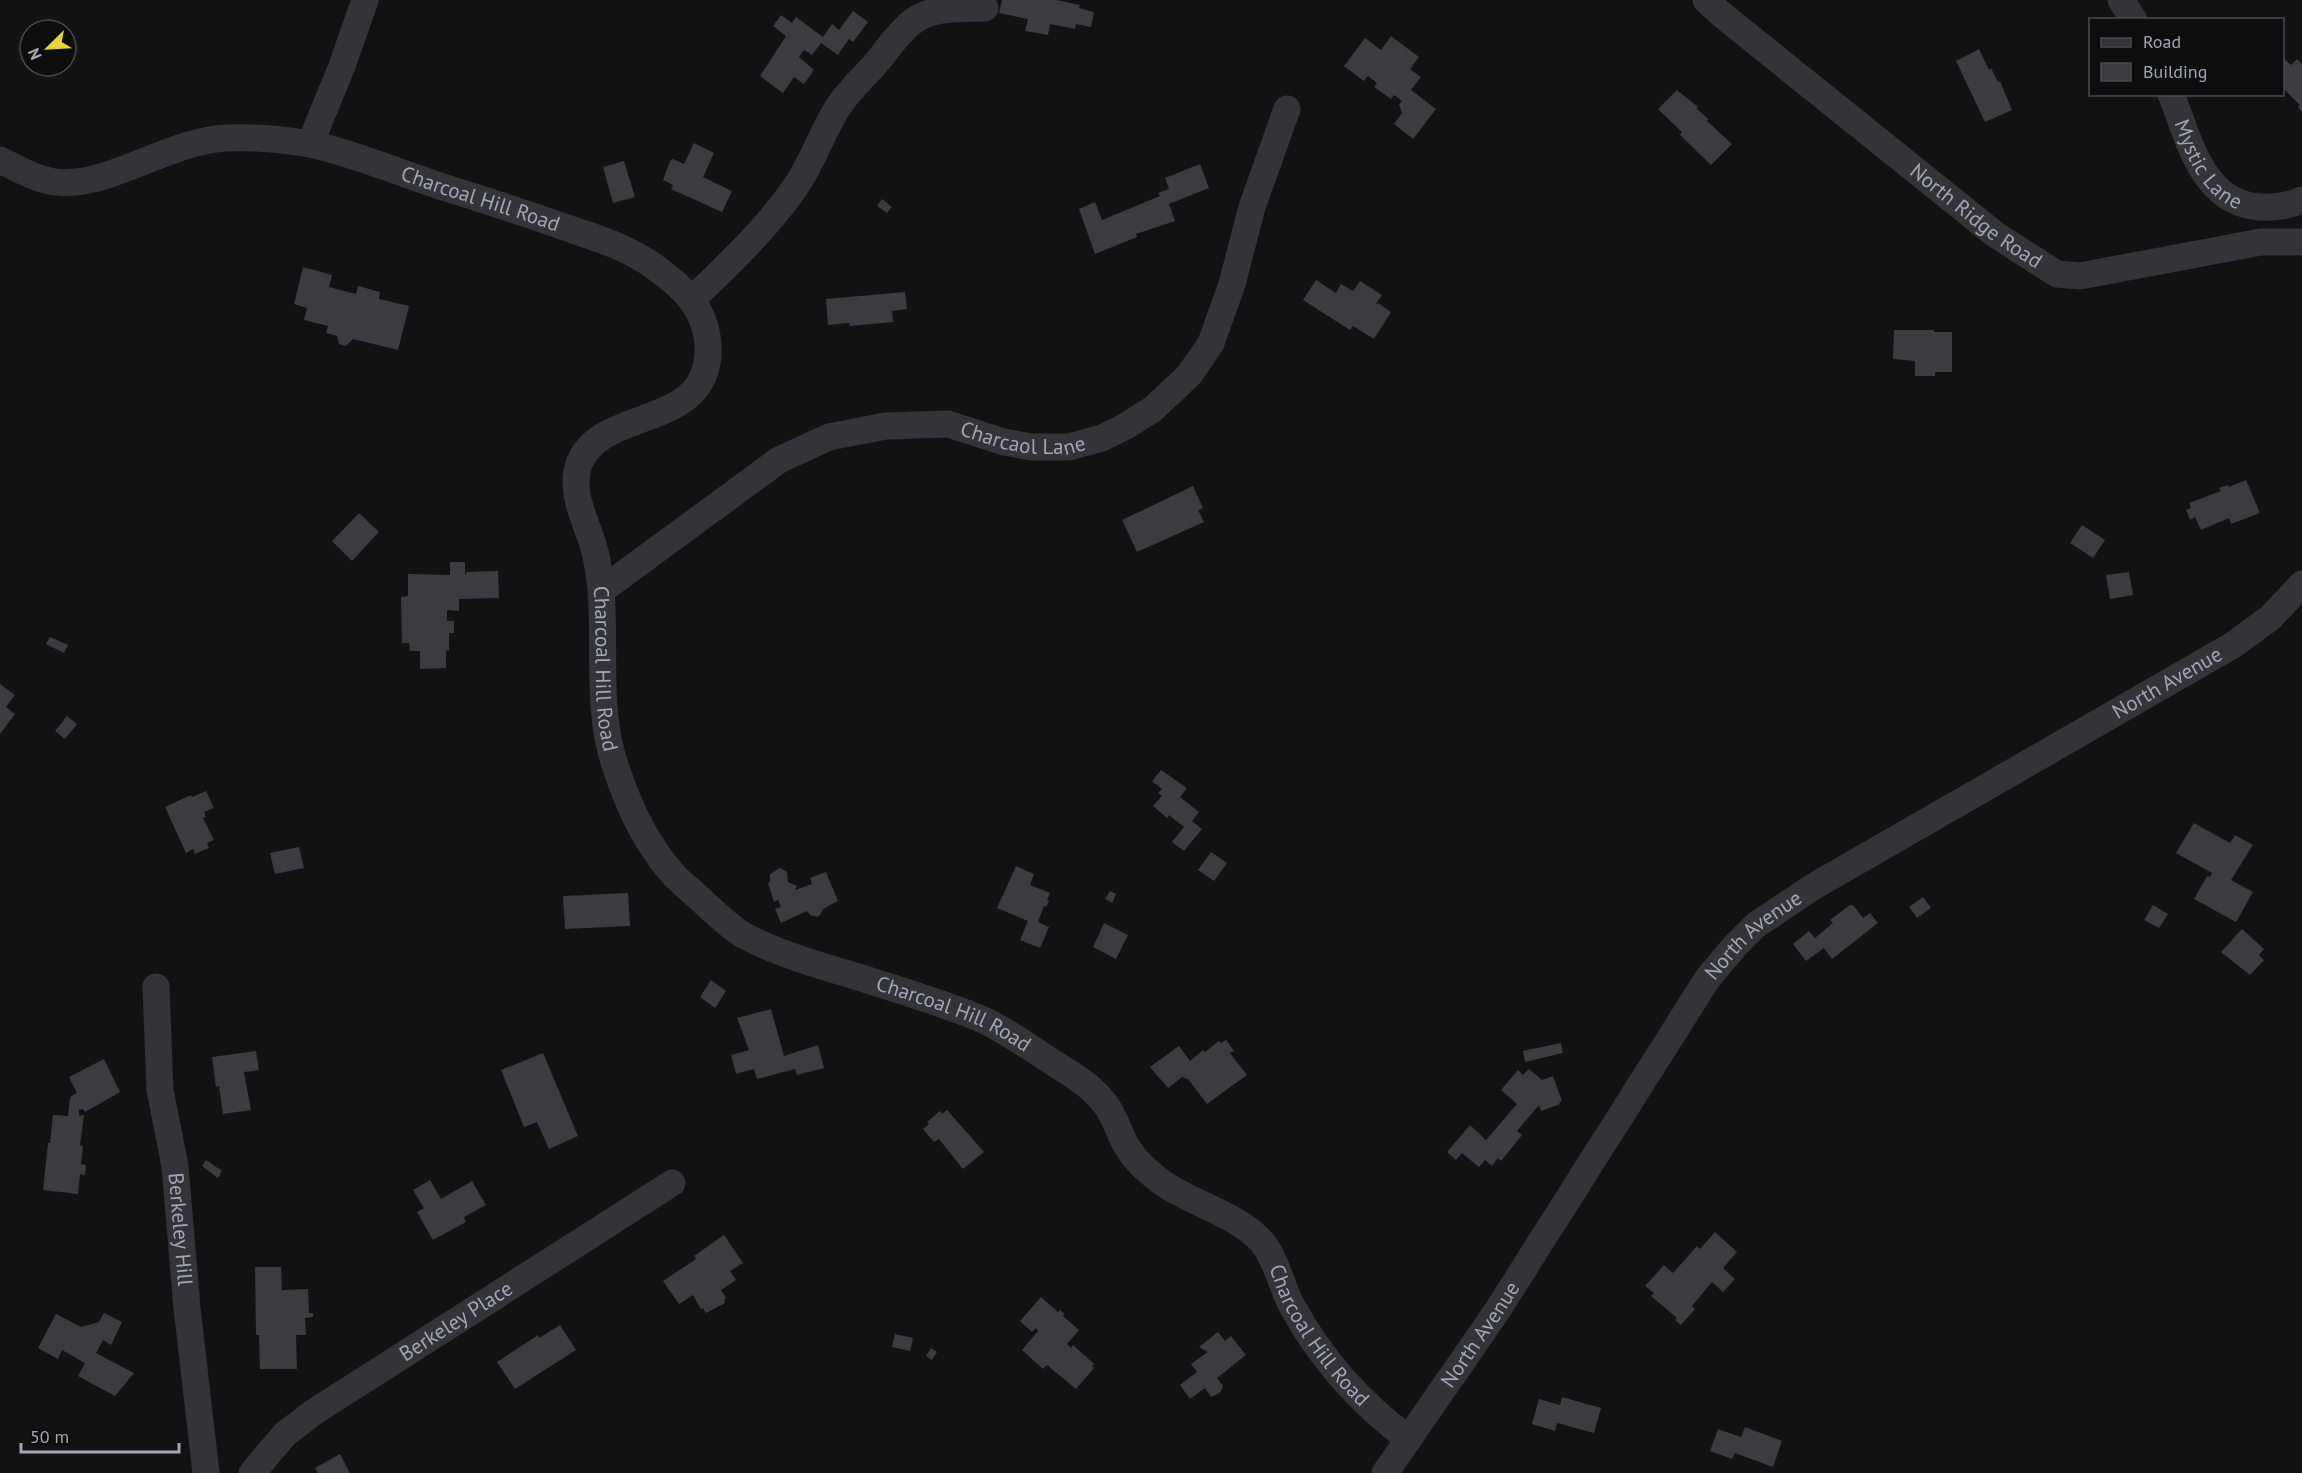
<svg xmlns="http://www.w3.org/2000/svg" width="2302" height="1473" font-family="'PT Sans',sans-serif">
	<rect width="100%" height="100%" fill="#121213"/>
	<path fill="#3c3c40" d="M1002 0H1056L1080 5 1079 8 1094 12 1091 27 1076 24 1075 29 1050 24 1048 35 1025 31 1028 19 999 13Z
		M853 11 868 22 853 42 849 39 838 55 821 43 812 55 804 50 799 57 814 70 804 84 794 77 783 93 760 76 786 36 773 26 781 15 792 23 796 17 823 37 832 24 839 30Z
		M1391 36 1419 57 1410 69 1421 77 1411 90 1436 109 1413 139 1394 124 1402 113 1399 104 1402 101 1394 95 1391 99 1374 87 1377 83 1368 76 1364 81 1344 66 1365 38 1381 50Z
		M1979 49 1989 70 1991 68 1998 82 2000 81 2012 110 1985 122 1956 61Z
		M2282 57 2291 65 2297 59 2302 64V112L2298 107 2300 105 2284 89 2282 90Z
		M1677 90 1698 107 1696 108 1708 119 1707 121 1732 144 1711 165 1680 135 1682 132 1658 109Z
		M694 143 714 153 703 177 732 191 722 212 671 189 673 185 663 180 670 161 673 159 684 164Z
		M624 161 635 197 613 203 603 167Z
		M1200 164 1209 188 1169 204 1175 221 1136 234 1137 237 1095 254 1079 209 1095 202 1102 220 1160 196 1158 193 1169 189 1165 178Z
		M882 199 892 207 887 213 877 206Z
		M303 267 332 275 329 287 356 294 358 286 380 292 379 299 409 306 398 350 353 339 346 346 339 344 337 336 326 333 328 326 304 320 307 308 294 304Z
		M1316 280 1336 293 1341 284 1353 291 1360 281 1382 295 1375 305 1378 303 1391 312 1374 339 1353 326 1350 330 1303 300Z
		M905 292 907 309 892 311 893 322 850 326 849 323 828 325 826 299Z
		M1894 330H1934V332H1952V372H1935V376H1915V361L1893 359Z
		M2246 480 2260 513 2231 524 2229 518 2201 530 2195 517 2190 520 2186 510 2191 508 2189 503 2221 491 2219 488 2228 485 2229 487Z
		M1193 486 1203 508 1198 510 1204 522 1137 552 1122 520Z
		M359 513 379 532 352 561 332 541Z
		M2082 525 2105 540 2093 558 2070 543Z
		M450 562H465V575L467 572 498 571 499 598 459 599V611L447 610V621H454V633H449V650L446 651V668L420 669V651H410L409 643H402L401 597 408 596V574L450 575Z
		M2129 572 2133 595 2110 599 2106 575Z
		M50 637 68 645 64 653 46 644Z
		M0 684 15 695 6 707 15 714 0 734Z
		M67 716 77 724 65 739 55 731Z
		M1161 770 1187 788 1180 797 1199 812 1192 821 1202 829 1184 851 1172 842 1184 827 1169 815 1167 818 1153 806 1162 796 1158 793 1162 789 1152 781Z
		M206 791 214 808 204 812 206 817 203 818 214 840 207 843 209 848 195 854 193 849 186 853 165 807 191 795 192 797Z
		M2194 823 2230 843 2235 835 2253 845 2231 880 2253 892 2236 922 2194 899 2207 876 2210 877 2212 873 2176 853Z
		M299 847 304 868 275 874 270 853Z
		M1211 852 1227 863 1214 881 1198 870Z
		M1016 866 1034 874 1030 885 1050 893 1047 900 1049 901 1046 907 1044 906 1038 922 1049 927 1040 948 1020 940 1028 921 997 908Z
		M780 868 787 872 788 882 797 886 795 890 812 884 810 878 826 872 838 901 823 909 820 915 817 917 810 915 807 911 781 923 775 909 781 907 778 900 774 902 768 883 770 882V874Z
		M1110 891 1116 894 1112 903 1105 899Z
		M628 893 630 926 565 929 563 896Z
		M1923 897 1931 908 1917 918 1909 907Z
		M1850 905H1853L1863 918 1870 913 1878 923 1832 959 1824 948 1806 961 1793 944 1809 931 1815 938 1833 923 1830 920Z
		M2153 905 2168 914 2159 928 2144 920Z
		M1104 923 1128 935 1116 959 1093 947Z
		M2242 929 2264 949 2259 955 2264 960 2250 975 2221 952Z
		M711 980 726 991 715 1008 700 997Z
		M771 1009 784 1056 818 1045 824 1068 797 1075 795 1069 757 1079 754 1069 736 1074 731 1055 749 1050 737 1018Z
		M1226 1040 1234 1051 1230 1053 1247 1075 1207 1104 1188 1079 1182 1077 1168 1088 1150 1067 1179 1046 1190 1061 1203 1050 1205 1052 1219 1041 1221 1043Z
		M1561 1043 1563 1053 1525 1062 1523 1051Z
		M256 1051 259 1070 244 1072 251 1110 223 1114 219 1086 216 1087 212 1057Z
		M543 1053 578 1136 549 1149 537 1122 524 1127 501 1070Z
		M104 1059 120 1092 85 1112 83 1109 79 1110V1116L84 1115 80 1145 83 1146 81 1164 86 1165 85 1175 80 1174 78 1194 43 1190 48 1143H50L53 1115 68 1116 70 1097 77 1093 69 1077Z
		M1529 1069 1542 1080 1553 1076 1562 1101 1559 1102 1560 1104 1541 1111 1539 1105 1517 1131 1522 1135 1501 1161 1498 1158 1492 1166 1485 1160 1479 1167 1462 1153 1456 1160 1447 1152 1470 1125 1486 1140 1517 1104 1501 1090 1518 1070 1523 1075Z
		M947 1110 984 1152 963 1169 939 1139 934 1142 923 1129 929 1124 927 1122 940 1111 942 1114Z
		M206 1160 222 1171 218 1178 202 1166Z
		M430 1180 441 1199 472 1181 486 1205 464 1217 466 1222 433 1240 417 1212 424 1208 413 1190Z
		M1715 1232 1737 1252 1723 1268 1735 1279 1723 1292 1712 1282 1692 1306 1695 1309 1681 1325 1675 1320 1677 1318 1651 1296 1654 1293 1645 1286 1664 1265 1673 1273 1697 1246 1700 1249Z
		M724 1235 743 1263 730 1271 736 1280 721 1290 726 1298 724 1300 725 1303 706 1313 703 1308 701 1309 693 1295 679 1304 663 1281 696 1259 694 1256Z
		M255 1267H281L282 1290 308 1289 309 1313H313V1317L305 1318 306 1335H296L297 1369H260L259 1335H256Z
		M1041 1297 1058 1312 1060 1310 1065 1314 1063 1316 1079 1330 1067 1344 1071 1348 1073 1345 1094 1364 1092 1366 1094 1368 1076 1389 1047 1365 1043 1369 1022 1350 1038 1331 1036 1328 1032 1332 1020 1321Z
		M104 1313 122 1322 111 1345 103 1340 96 1353 134 1373 115 1396 78 1376 85 1363 62 1350 58 1359 38 1348 56 1314 81 1327 99 1322Z
		M560 1325 576 1350 515 1389 497 1362 538 1335 539 1338Z
		M1218 1332 1225 1341 1231 1336 1246 1355 1217 1378 1223 1386 1220 1393 1211 1397 1205 1388 1190 1399 1180 1385 1197 1372 1191 1364 1208 1352 1199 1347Z
		M895 1334 913 1338 910 1351 892 1347Z
		M931 1348 937 1352 932 1360 926 1356Z
		M1562 1397 1601 1408 1594 1433 1557 1423 1555 1431 1532 1424 1539 1399 1560 1405Z
		M1745 1427 1782 1441 1773 1467 1735 1453 1732 1459 1710 1451 1718 1429 1741 1437Z
		M340 1454 350 1473H318L315 1468Z"/>
	<g fill="none" stroke-linecap="round" stroke-linejoin="round">
		<g stroke="#333338" stroke-width="27">
			<path id="s1" d="M1706 0 1721 14 1996 235 2057 274 2080 276 2261 242H2302"/>
			<path d="M2121 0 2134 20"/>
			<path id="s2" d="M2171 94C2188 136 2200 197 2252 206 2269 209 2285 207 2302 200"/>
			<path d="M310 144 342 66 365 0"/>
			<path id="s3" d="M0 160C18 169 35 179 55 182 107 189 170 140 227 138 253 137 283 139 310 144 353 153 403 174 446 188 487 201 529 214 570 229 600 239 631 249 656 268 684 288 705 308 708 344 713 432 601 405 579 464 568 496 590 526 596 556 611 626 592 700 616 768 628 805 646 843 672 873 679 881 689 889 698 897 712 910 727 925 743 935 778 954 818 965 855 976 897 989 939 1002 979 1018 1007 1030 1034 1051 1060 1067 1077 1078 1094 1088 1106 1105 1115 1117 1119 1133 1127 1147 1135 1160 1148 1172 1160 1181 1191 1204 1236 1213 1262 1242 1277 1260 1281 1286 1292 1306 1321 1359 1361 1404 1409 1439"/>
			<path d="M692 299C728 266 766 229 794 189 812 164 821 134 837 109 849 89 867 75 881 57 893 42 905 24 922 16 941 7 965 9 985 8"/>
			<path id="s4" d="M602 590 779 460 829 437 886 426 948 424 1004 442 1031 447H1069L1102 438 1126 426 1153 409 1189 375 1211 343 1232 284 1252 207 1287 109"/>
			<path id="s5" d="M156 987 160 1090 175 1166 187 1308 206 1473"/>
			<path id="s6" d="M252 1473 285 1434 314 1412 672 1183"/>
			<path id="s7" d="M1385 1473 1497 1311 1708 978 1734 947 1756 925 1811 888 2233 645 2270 618 2302 584"/>
		</g>
	</g>
	<g text-anchor="middle" stroke-width="6" stroke-linejoin="round" paint-order="stroke">
		<g font-size="21" fill="#a4a5b3" stroke="#0d0d0e">
			<text dy="7" stroke="none"><textPath href="#s2" startOffset="81">Mystic Lane</textPath></text>
			<text dy="7" stroke="none"><textPath href="#s3" startOffset="501">Charcoal Hill Road</textPath></text>
			<text dy="7" stroke="none"><textPath href="#s1" startOffset="346">North Ridge Road</textPath></text>
			<text dy="7" stroke="none"><textPath href="#s4" startOffset="472">Charcaol Lane</textPath></text>
			<text dy="7" stroke="none"><textPath href="#s3" startOffset="1184">Charcoal Hill Road</textPath></text>
			<text dy="7" stroke="none"><textPath href="#s7" startOffset="1140">North Avenue</textPath></text>
			<text dy="7" stroke="none"><textPath href="#s7" startOffset="654">North Avenue</textPath></text>
			<text dy="7" stroke="none"><textPath href="#s3" startOffset="1724">Charcoal Hill Road</textPath></text>
			<text dy="7" stroke="none"><textPath href="#s5" startOffset="244">Berkeley Hill</textPath></text>
			<text dy="7" stroke="none"><textPath href="#s6" startOffset="256">Berkeley Place</textPath></text>
			<text dy="7" stroke="none"><textPath href="#s3" startOffset="2228">Charcoal Hill Road</textPath></text>
			<text dy="7" stroke="none"><textPath href="#s7" startOffset="168">North Avenue</textPath></text>
		</g>
	</g>
	<rect x="2089" y="18" width="195" height="78" fill="#0d0d0e" stroke="#494a50" stroke-width="1.5"/>
	<rect x="2101" y="38" width="30" height="9" fill="#333338" stroke="#494a50" stroke-width="1.5"/>
	<text x="2143" y="48" font-size="18" fill="#a4a5b3">Road</text>
	<rect x="2101" y="63" width="30" height="18" fill="#3c3c40" stroke="#494a50" stroke-width="1.5"/>
	<text x="2143" y="78" font-size="18" fill="#a4a5b3">Building</text>
	<g transform="translate(48 48) rotate(246)"><circle r="28" fill="#0d0d0e" stroke="#494a50" stroke-width="1.5"/>
	<path d="M0-4.5L10 22L0 15L-10 22Z" fill="#ead433"/>
	<text y="-9" font-size="16" font-weight="bold" text-anchor="middle" fill="#a4a5b3">N</text>
	</g>
	<path d="M21 1443v9h158v-9" fill="none" stroke="#a4a5b3" stroke-width="3"/>
	<text x="30" y="1443" font-size="18" fill="#a4a5b3" stroke="#0d0d0e" stroke-width="4.5" paint-order="stroke">50 m</text>
</svg>
